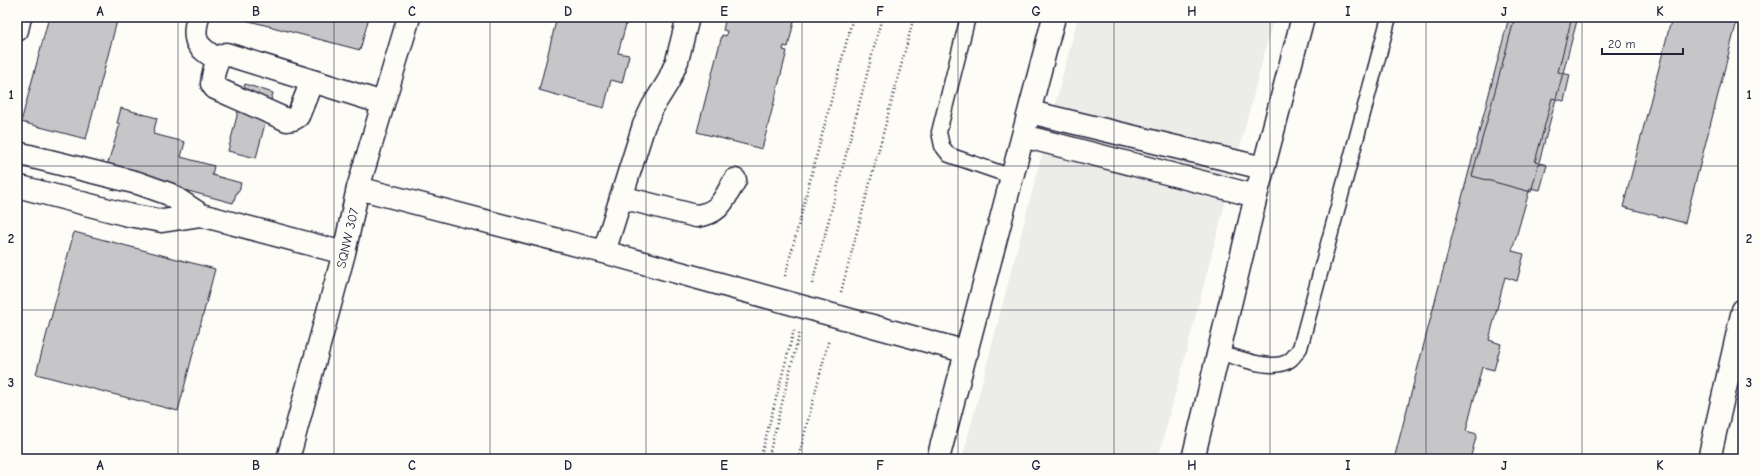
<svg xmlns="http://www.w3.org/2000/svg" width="1760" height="476" font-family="'Comic Neue',sans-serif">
	<rect width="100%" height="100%" fill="#fdfcf7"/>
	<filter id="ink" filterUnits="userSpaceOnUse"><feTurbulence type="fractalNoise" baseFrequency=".025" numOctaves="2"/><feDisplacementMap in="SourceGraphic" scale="8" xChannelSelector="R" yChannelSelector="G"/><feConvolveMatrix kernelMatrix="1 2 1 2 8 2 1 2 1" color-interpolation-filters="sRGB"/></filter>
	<g filter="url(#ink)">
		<path fill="#ecece9" d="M1078 17H1274L1158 459H962Z"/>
		<path fill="#c6c6c8" stroke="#22223b" d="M49 17H118L86 139 21 122Z
			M234 17H369L360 50Z
			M557 17H628L618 53 629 55 622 83 611 80 604 108 539 90Z
			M726 17H795L788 47 784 46 783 50 787 51 762 149 697 132 722 35 726 36 727 31 723 30Z
			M1509 17H1572L1558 72 1570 75 1564 101 1552 98 1535 162 1547 165 1540 190 1530 188 1512 251 1524 254 1517 281 1505 277 1489 340 1501 344 1494 370 1482 367 1466 431 1477 434 1470 459 1458 457V459H1394Z
			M1515 17H1578L1531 192 1472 176Z
			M1672 17H1738L1685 223 1623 207Z
			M245 84 273 93 256 158 228 151Z
			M121 108 157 118 153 134 185 142 181 157 214 166 212 175 241 183 239 191H237L233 203 106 169 120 124 117 123Z
			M74 232 215 269 178 411 36 374Z"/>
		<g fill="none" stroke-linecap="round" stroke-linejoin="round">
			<defs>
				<path id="lane" d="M968 17 939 132 942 146 949 155 1013 177
					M1218 352C1237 357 1273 373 1290 360 1294 357 1297 352 1300 348L1389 17"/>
				<path id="street" d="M198 17C191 42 198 47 218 60
					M17 30 20 17
					M312 81 298 116 293 119 287 120 215 88 212 84C213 74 216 57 226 54L383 103
					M1030 112 1263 168
					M1023 136 1256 196
					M17 153 138 183 169 194 201 215 344 253
					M17 186 128 215 162 221 201 215
					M358 188 604 252 967 352
					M621 197 696 216C721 213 723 200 735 180
					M604 252 644 125 653 106 668 82 677 61 688 17
					M288 459 344 253 358 188 409 17
					M938 459 1054 17
					M1193 459 1256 196 1303 17
					M1709 459 1743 310"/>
			</defs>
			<use href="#lane" stroke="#22223b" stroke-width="17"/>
			<use href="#street" stroke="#22223b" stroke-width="25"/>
			<path stroke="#22223b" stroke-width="2.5" stroke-dasharray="1 3" stroke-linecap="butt" d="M785 276 853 17
				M812 284 882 17
				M841 292 914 17
				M760 459 794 330
				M768 459 800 331
				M798 459 829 339"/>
			<use href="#lane" stroke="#fdfcf7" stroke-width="14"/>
			<use href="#street" stroke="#fdfcf7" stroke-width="22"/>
		</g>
	</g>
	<path fill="none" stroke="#22223b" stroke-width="1" stroke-opacity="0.55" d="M178 17V459M334 17V459M490 17V459M646 17V459M802 17V459M958 17V459M1114 17V459M1270 17V459M1426 17V459M1582 17V459M17 166H1743M17 310H1743"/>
	<g text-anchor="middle" stroke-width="3.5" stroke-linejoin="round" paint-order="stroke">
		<g font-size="13" fill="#22223b" stroke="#fdfcf7">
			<text transform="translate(347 238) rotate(-77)" y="5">SQNW 307</text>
		</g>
	</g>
	<rect width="1760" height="476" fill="none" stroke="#fdfcf7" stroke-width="44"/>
	<path d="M1602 48v6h81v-6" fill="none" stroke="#22223b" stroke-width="2"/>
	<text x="1608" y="48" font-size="12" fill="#22223b" stroke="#fdfcf7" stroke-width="3" paint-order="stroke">20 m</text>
	<rect x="22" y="22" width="1716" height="432" fill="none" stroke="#22223b" stroke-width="1.5"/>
	<g font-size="13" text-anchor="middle" font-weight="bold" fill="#22223b">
		<text x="100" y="16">A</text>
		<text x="256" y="16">B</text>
		<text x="412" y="16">C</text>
		<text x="568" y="16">D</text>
		<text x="724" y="16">E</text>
		<text x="880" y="16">F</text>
		<text x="1036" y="16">G</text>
		<text x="1192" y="16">H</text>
		<text x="1348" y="16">I</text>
		<text x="1504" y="16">J</text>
		<text x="1660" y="16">K</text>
		<text x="11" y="99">1</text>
		<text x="1749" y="99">1</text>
		<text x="11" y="243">2</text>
		<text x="1749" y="243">2</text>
		<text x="11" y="387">3</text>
		<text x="1749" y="387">3</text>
		<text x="100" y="470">A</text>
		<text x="256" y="470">B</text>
		<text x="412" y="470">C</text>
		<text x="568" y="470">D</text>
		<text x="724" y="470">E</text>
		<text x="880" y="470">F</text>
		<text x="1036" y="470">G</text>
		<text x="1192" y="470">H</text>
		<text x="1348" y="470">I</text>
		<text x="1504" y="470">J</text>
		<text x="1660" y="470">K</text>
	</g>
</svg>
